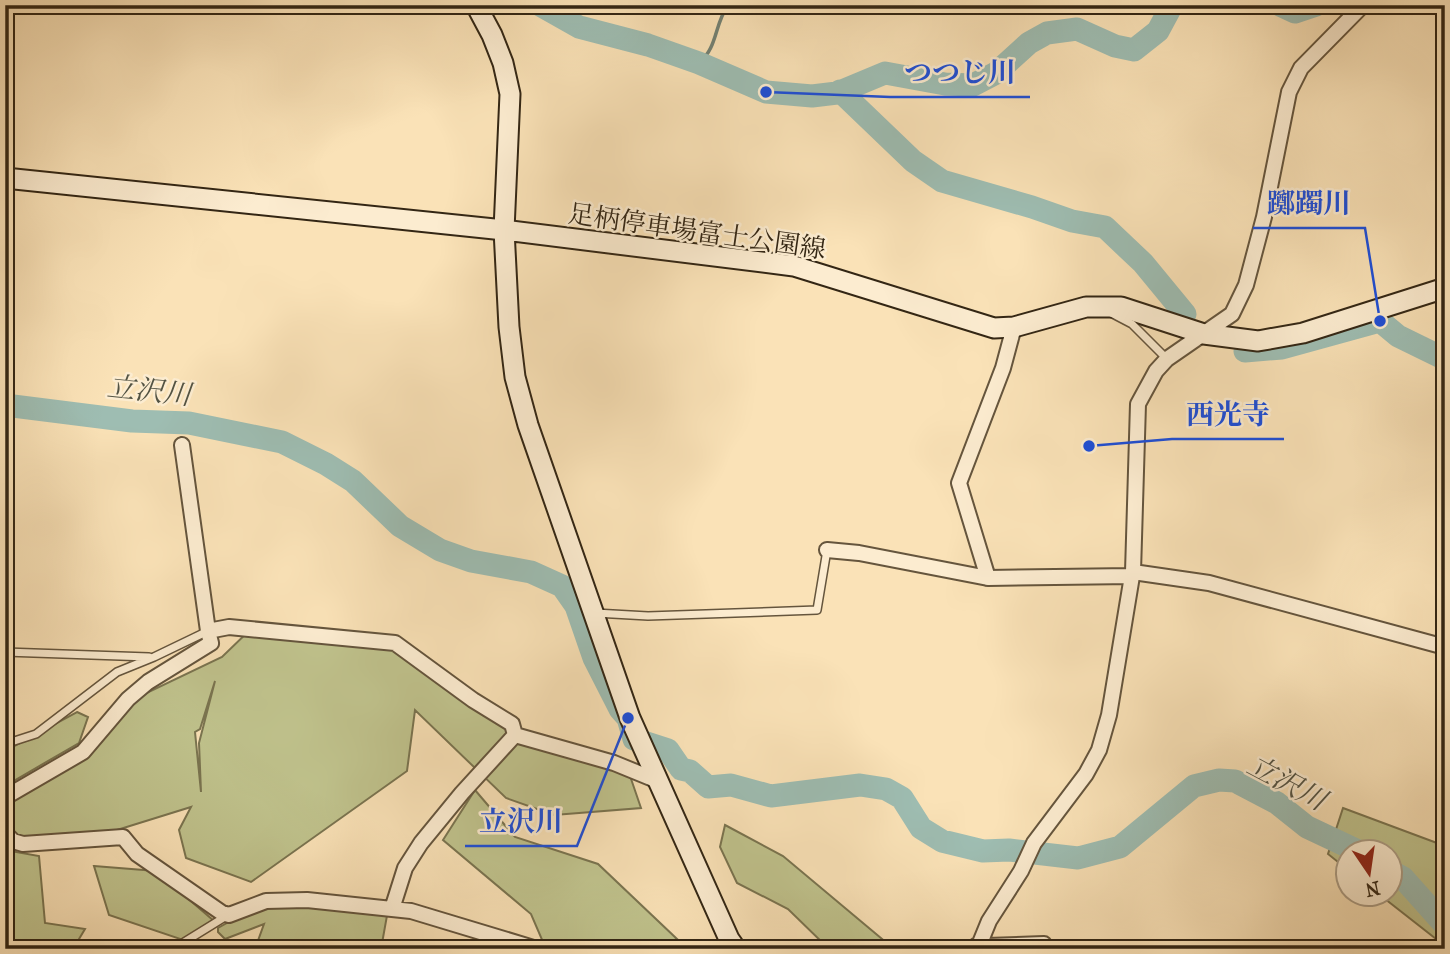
<svg xmlns="http://www.w3.org/2000/svg" width="1450" height="954" font-family="'IM FELL French Canon','Noto Serif JP',serif">
	<rect width="100%" height="100%" fill="#fae2b7"/>
	<filter id="stains"><feTurbulence type="fractalNoise" baseFrequency=".00286" numOctaves="4"/><feColorMatrix values="0 0 0 0 .2 0 0 0 0 .09 0 0 0 0 .02 0 0 0 .5 -.17"/></filter>
	<radialGradient id="worn" r=".72"><stop offset=".6" stop-color="#630" stop-opacity="0"/><stop offset="1" stop-color="#630" stop-opacity=".3"/></radialGradient>
	<path fill="#c0c38d" stroke="#7a7450" stroke-width="2" fill-rule="evenodd" d="M256 624 382 643 473 700 515 736 629 773 641 808 554 815 506 798 415 710 407 771 251 882 186 858 179 830 191 807 117 830 13 841 5 829V806L12 795 78 758 138 697 222 657ZM215 681 199 743 201 792 195 732 200 729Z
		M77 712 88 717 79 743 5 786V751Z
		M475 790 515 837 598 864 677 939 654 949H546L531 914 443 840Z
		M1343 808 1445 846V946L1380 895 1390 894V852H1348V870L1328 854Z
		M725 825 783 856 894 949H829L788 909 737 883 720 847Z
		M5 850 39 856 45 923 85 929 73 949H5Z
		M94 866 156 871 214 921 186 941 109 915Z
		M281 905 388 910 381 949H255L264 924 225 939 218 932V928L257 906Z"/>
	<g fill="none" stroke-linecap="round" stroke-linejoin="round">
		<path stroke="#738173" stroke-width="3.5" d="M699 63C718 47 714 25 728 5"/>
		<path stroke="#9ebdb2" stroke-width="23" d="M540 5 579 27 648 45 699 63 766 92 812 96 837 93 885 73 945 84 973 85 996 73 1029 43 1047 33 1077 29 1115 46 1134 50 1158 31 1172 5
			M1280 5 1295 12 1316 5
			M840 91 913 161 942 181 1032 207 1072 221 1105 227 1143 263 1185 314
			M1245 351 1282 348 1380 321 1398 336 1445 359
			M5 405 132 421 189 423 282 442 326 464 353 481 400 526 440 550 471 561 531 572 562 586 576 606 594 658 620 709 628 718 634 739 668 750 681 769 690 771 708 787 731 785 771 796 860 785 886 789 902 798 921 828 942 841 983 851 1009 850 1078 858 1120 847 1194 786 1219 780 1235 781 1277 803 1307 827 1360 852
			M1390 871 1403 878 1445 925"/>
		<defs>
			<path id="lane" d="M1111 313 1132 324 1167 359
				M595 613 648 616 817 610 827 550
				M5 652 149 657
				M5 744 36 734 117 672 154 657 208 631
				M173 949 228 915"/>
			<path id="street" d="M1014 327 1003 368 959 483 988 578 1132 576 1133 572 1209 583 1445 647
				M827 550 859 553 988 578
				M1133 572 1138 404 1156 371 1167 359 1232 314 1246 285 1264 217 1289 92 1301 68 1363 5
				M208 631 229 627 395 643 473 700 512 724 515 735 614 763 658 781
				M5 801 9 795 83 752 128 699 148 682 211 643 208 631 182 445
				M5 833 13 841 23 844 123 837 137 854 222 913 229 915 266 901 307 900 411 911 537 949
				M392 909 405 868 421 843 462 793 515 735
				M980 943 987 946 1044 944 1043 949
				M769 949H779
				M972 949 980 943 989 921 1021 871 1034 843 1086 774 1099 750 1109 715 1132 576"/>
			<path id="secondary" d="M476 5 492 35 503 63 510 94 504 230 509 327 515 377 528 425 630 718 729 939 736 949
				M5 178 504 230 794 266 994 328 1014 327 1086 307H1121L1204 334 1258 341 1303 333 1445 288"/>
		</defs>
		<use href="#lane" stroke="#65553d" stroke-width="10"/>
		<use href="#street" stroke="#65553d" stroke-width="18"/>
		<use href="#secondary" stroke="#332614" stroke-width="23"/>
		<use href="#lane" stroke="#fcecd0" stroke-width="7"/>
		<use href="#street" stroke="#fcecd0" stroke-width="14"/>
		<use href="#secondary" stroke="#fcecd0" stroke-width="19"/>
	</g>
	<g text-anchor="middle" stroke-width="5" stroke-linejoin="round" paint-order="stroke">
		<g font-size="26" fill="#332614" stroke="#fcecd0">
			<text transform="translate(697 231) rotate(8)" y="9">足柄停車場富士公園線</text>
		</g>
		<g font-size="28" font-style="italic" fill="#535343" stroke="#fcecd0">
			<text transform="translate(149 390) rotate(6)" y="10">立沢川</text>
			<text transform="translate(1287 782) rotate(28)" y="10">立沢川</text>
		</g>
	</g>
	<path fill="none" stroke="#1d4ed8" stroke-width="2.5" d="M766 92L890 97H1030M1380 321L1365 228H1253M1089 446L1172 439H1284M628 718L577 846H465"/>
	<g fill="#1d4ed8" stroke="#fcecd0" stroke-width="2.5">
		<circle cx="766" cy="92" r="7"/>
		<circle cx="1380" cy="321" r="7"/>
		<circle cx="1089" cy="446" r="7"/>
		<circle cx="628" cy="718" r="7"/>
	</g>
	<g font-size="28" text-anchor="middle" font-weight="bold" fill="#1d4ed8" stroke="#fcecd0" stroke-width="5" stroke-linejoin="round" paint-order="stroke">
		<text x="960" y="82">つつじ川</text>
		<text x="1309" y="213">躑躅川</text>
		<text x="1228" y="424">西光寺</text>
		<text x="521" y="831">立沢川</text>
	</g>
	<rect width="1450" height="954" fill="none" stroke="#fae2b7" stroke-width="28"/>
	<rect x="7" y="7" width="1436" height="940" fill="none" stroke="#332614" stroke-width="3.5"/>
	<rect x="14" y="14" width="1422" height="926" fill="none" stroke="#332614" stroke-width="2"/>
	<g transform="translate(1369 873) rotate(167)"><circle r="33" fill="#fcecd0" stroke="#ac9d85" stroke-width="2"/>
	<path d="M0-5L12 26L0 18L-12 26Z" fill="#8f2418"/>
	<text y="-10" font-size="19" font-weight="bold" text-anchor="middle" fill="#332614">N</text>
	</g>
	<rect width="100%" height="100%" filter="url(#stains)"/>
	<rect width="100%" height="100%" fill="url(#worn)"/>
</svg>
